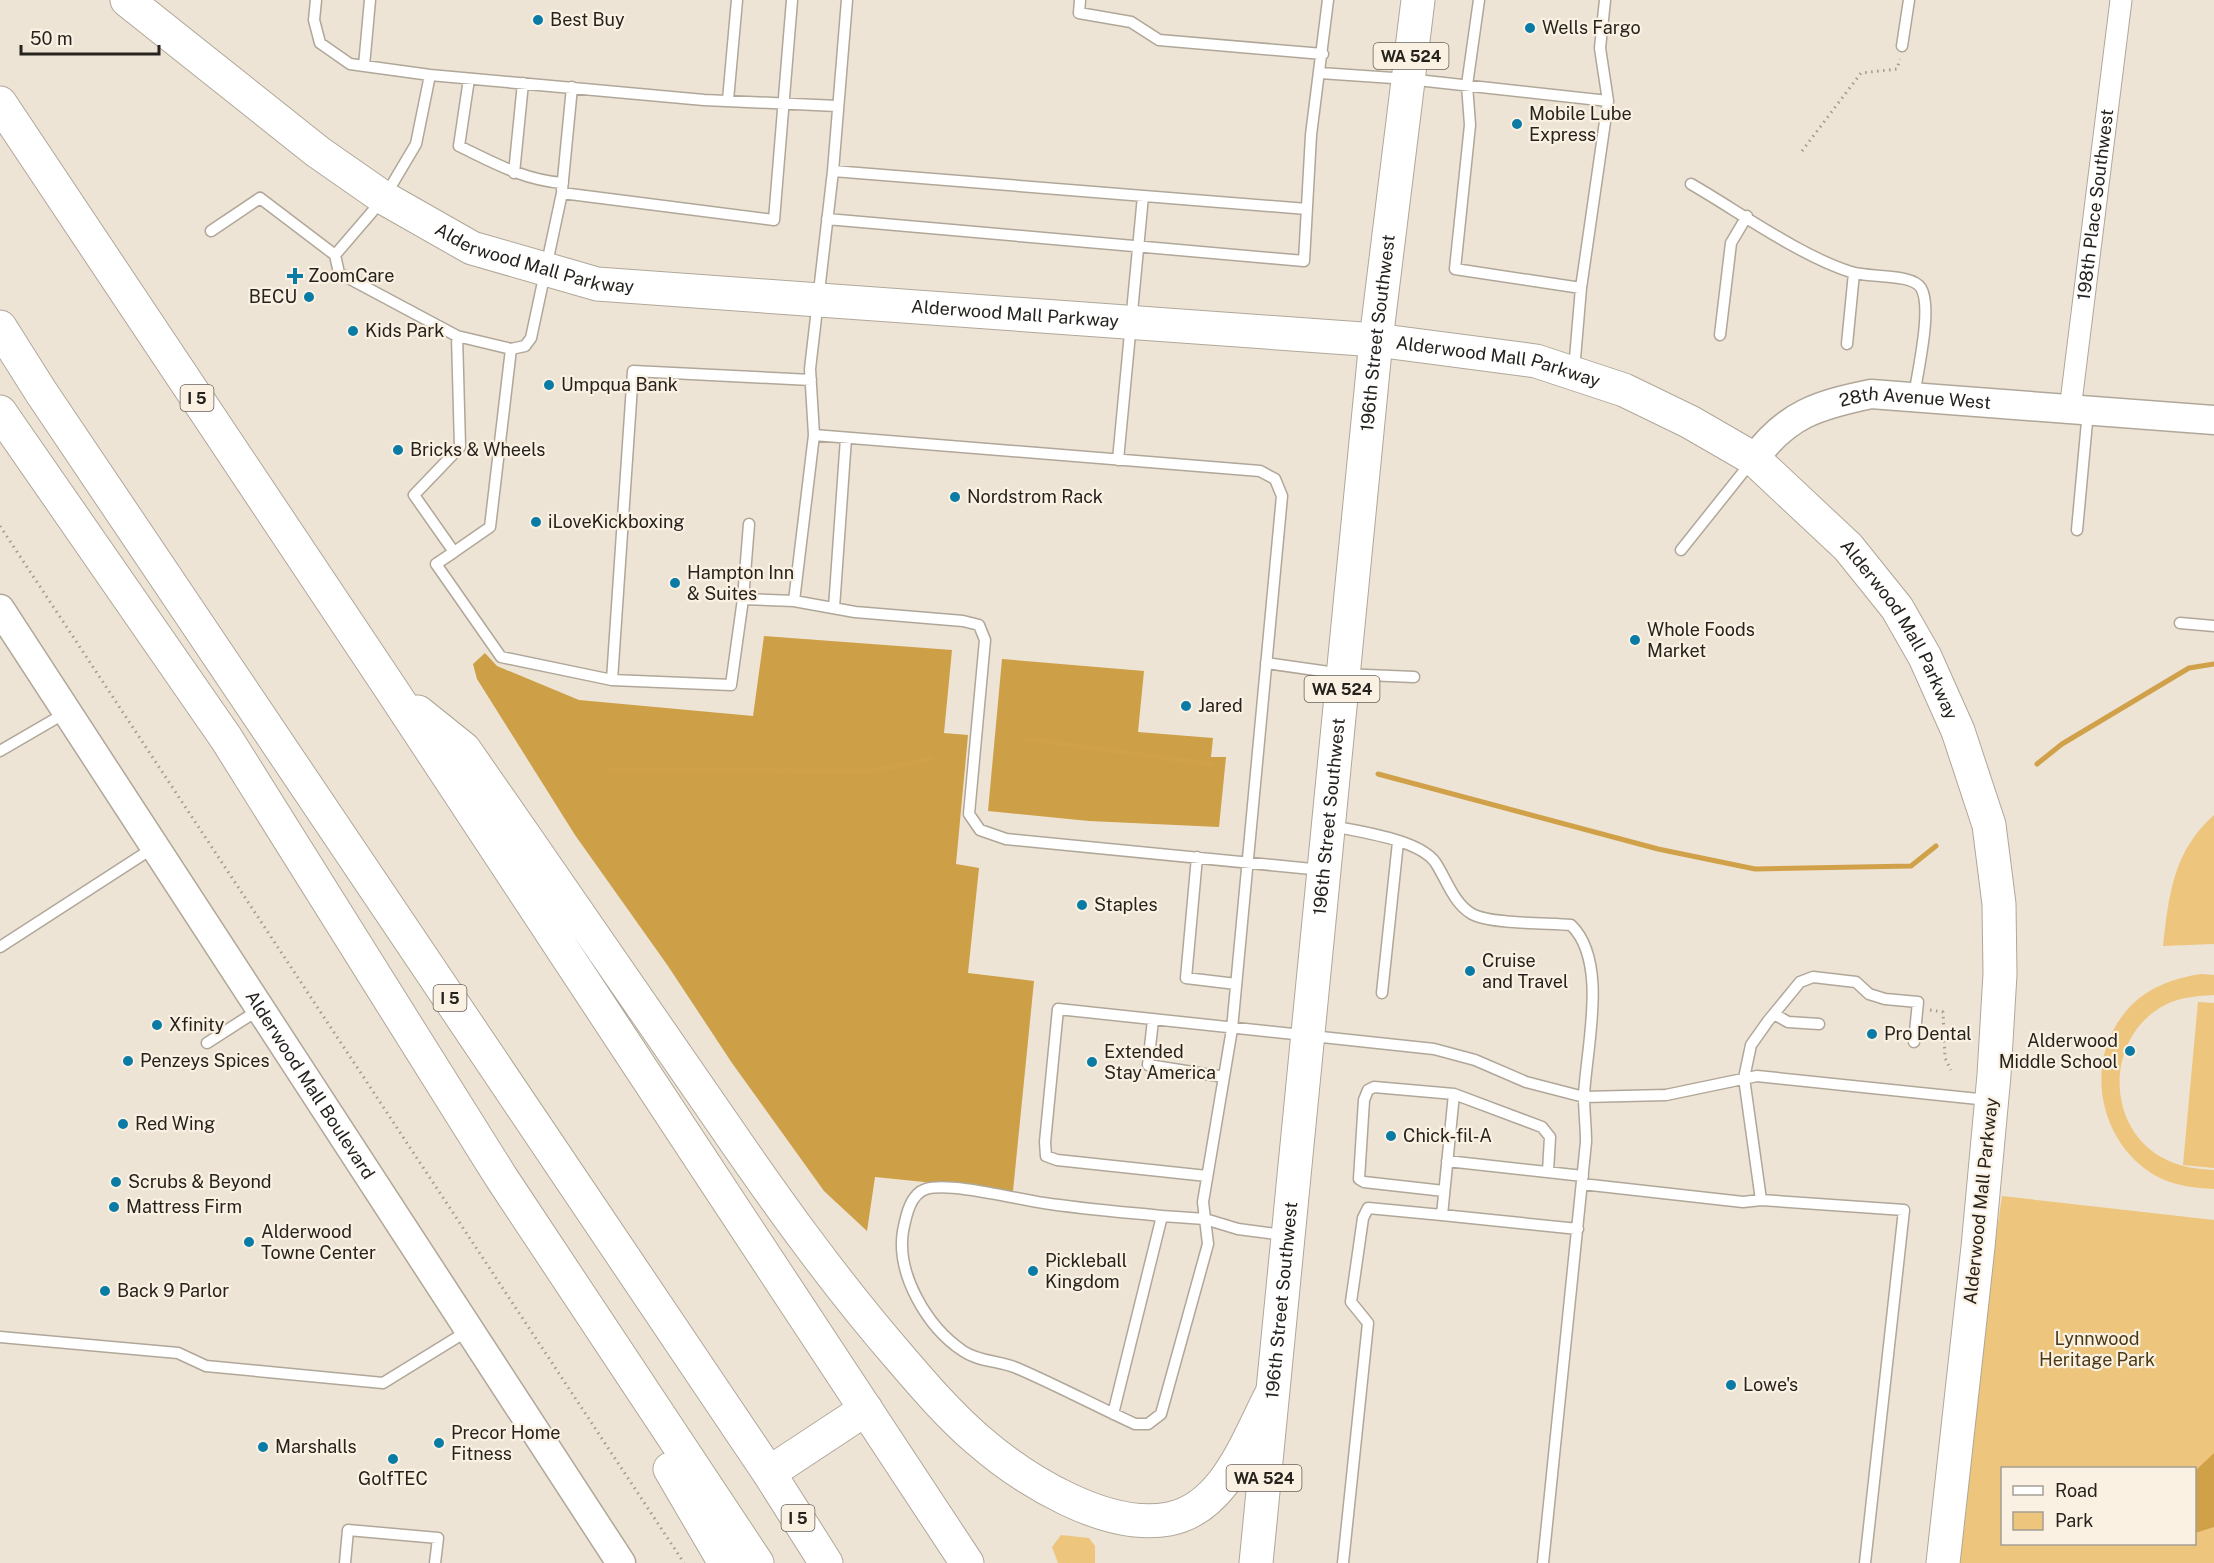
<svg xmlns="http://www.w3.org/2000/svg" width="2214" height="1563" font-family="'Public Sans',sans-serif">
	<rect width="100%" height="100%" fill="#ede4d5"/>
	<path fill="#edc57d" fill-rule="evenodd" d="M2214 815V944L2163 946C2169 894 2173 852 2214 815Z
		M2201 974 2214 975V995C2197 996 2180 997 2165 1005 2105 1036 2104 1128 2165 1159 2180 1167 2197 1169 2214 1170V1189C2196 1188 2177 1186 2160 1178 2099 1147 2081 1061 2128 1009 2146 988 2174 978 2201 974Z
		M2198 1002 2214 1003V1168L2183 1165Z
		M2002 1196 2214 1220V1563H1948ZM2002 1468H2194V1544H2002Z
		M1061 1535 1089 1538 1095 1546V1563H1058L1052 1547Z"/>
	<path fill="#cd9f46" d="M764 636 952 650 944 733 968 735 956 864 979 868 968 973 1034 981 1013 1191 875 1177 867 1231 824 1191 732 1063 668 966 575 835 477 679 473 664 485 653 497 666 579 700 753 716Z
		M1002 659 1144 671 1138 732 1213 738 1211 757H1226L1219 827 1089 821 988 811Z"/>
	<path fill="#d0a149" d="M2214 1453V1527L2195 1533V1471Z"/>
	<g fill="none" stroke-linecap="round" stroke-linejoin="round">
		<path stroke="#d0a149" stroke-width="5" d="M1027 739 1211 764
			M2037 764 2062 744 2189 668 2214 664
			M608 770 872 771 931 759
			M1378 774 1658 849 1755 869 1911 866 1936 846"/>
		<defs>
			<path id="lane" d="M316 0 314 20 320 43 350 64 430 75 704 100 837 106
				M1080 0 1079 13 1131 22 1159 40 1323 54
				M1479 0 1467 85 1470 125 1455 269 1581 288
				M1605 0 1600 48 1608 101
				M1902 46 1909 0
				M364 66 370 0
				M1320 73 1408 79 1608 101 1581 288 1574 370
				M430 75 416 144 384 198 335 255 339 273 457 336 460 447 414 495 454 552 490 527 511 349 525 346 531 338 562 193 774 220 792 0
				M469 79 459 146C494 163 524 180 563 183
				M728 100 737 0
				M833 171 1307 209
				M514 173 523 83
				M1691 184C1738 211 1800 256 1851 272 1868 278 1912 273 1921 288 1933 308 1917 373 1914 397
				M562 190 572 87
				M827 219 1304 261 1311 135 1328 0
				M211 231 260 198 335 255
				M1720 335 1731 243 1747 216
				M457 336 511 349
				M1847 344 1854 273
				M814 435 1260 471 1275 479 1282 496 1232 1029 1203 1202 1208 1244 1161 1414 1148 1424H1135C1096 1406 1058 1386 1019 1369 1002 1361 979 1362 963 1351 927 1327 896 1274 903 1231 906 1216 910 1194 926 1189 951 1182 1016 1199 1044 1203 1083 1209 1122 1212 1162 1216
				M1118 460 1143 196
				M2077 530 2088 411
				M1681 550 1752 461
				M454 552 436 564 501 657 612 680 633 371 811 380
				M743 599 749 524
				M794 601 814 435 810 369 833 171 847 0
				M834 608 846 438
				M2180 623 2214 626
				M1266 663 1343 674 1414 677
				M612 680 731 685 743 599 794 601 855 612 963 621 979 625 985 640 969 814 980 830 1006 839 1322 870
				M0 751 67 712
				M1333 826C1359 832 1418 839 1435 862 1446 878 1453 903 1472 914 1490 924 1548 923 1571 925 1609 962 1586 1048 1584 1096 1584 1111 1586 1127 1586 1142L1543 1563
				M1197 857 1186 978 1236 984
				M0 947 153 848
				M1382 993 1398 842
				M1774 1014 1788 1022 1819 1024
				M1153 1020 1148 1065 1224 1077
				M207 1043 260 1009
				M1454 1094 1442 1215 1578 1229
				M1447 1161 1583 1176
				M1207 1176 1057 1160 1046 1156 1045 1142 1058 1009 1434 1049 1475 1060 1526 1082 1584 1097 1666 1095 1757 1076 1988 1100
				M1582 1184 1743 1202 1761 1200
				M1444 1191 1364 1182 1359 1179 1364 1100 1368 1090 1374 1087 1454 1094 1542 1127 1550 1137 1548 1172
				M0 1337 178 1353 206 1366 383 1383 469 1330
				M1113 1414 1162 1216 1205 1219 1238 1229 1284 1235
				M345 1563 348 1530 438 1538 435 1563
				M1343 1563 1368 1323 1351 1302 1363 1218 1368 1208 1442 1215
				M1865 1563 1904 1210 1761 1200 1744 1078 1751 1045 1768 1021 1800 982 1813 977 1856 982 1869 994 1885 999 1918 1002 1914 1042"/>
			<g id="street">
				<path id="s1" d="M2070 410 2121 0"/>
			</g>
			<g id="secondary">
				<path id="s2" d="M1754 459C1787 414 1818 405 1871 394L2214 420"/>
				<path id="s3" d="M0 609 621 1563"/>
			</g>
			<g id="primary">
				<path id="s4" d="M127 0 318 152 384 198 472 248 597 284 1376 340 1536 361 1624 390 1690 422 1754 459 1848 547 1897 608 1925 657 1958 731 1989 825 1999 904 2000 974 1994 1075 1978 1247 1943 1563"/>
				<path id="s5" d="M1256 1563 1376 340 1418 0"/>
			</g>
			<path id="highway" d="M0 103 393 692 967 1563
				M0 327 41 392 769 1473 826 1563
				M0 412 226 738 501 1177 757 1563
				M418 712 464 749C550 872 635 996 720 1119 777 1202 835 1283 901 1359 925 1387 950 1416 978 1440 1024 1480 1106 1531 1169 1519 1226 1508 1248 1438 1272 1393
				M670 1469 725 1563
				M769 1473 866 1409"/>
		</defs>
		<use href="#lane" stroke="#b0a799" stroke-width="13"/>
		<use href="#street" stroke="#b0a799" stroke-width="23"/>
		<use href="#secondary" stroke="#b0a799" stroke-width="31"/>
		<use href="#primary" stroke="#b0a799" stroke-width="35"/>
		<use href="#highway" stroke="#b0a799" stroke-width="35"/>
		<path stroke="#a29b90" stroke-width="3" stroke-dasharray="1.5 4.5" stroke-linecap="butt" d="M1802 151 1861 73 1897 69 1900 59
			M0 526 684 1563
			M1930 1010 1943 1012 1945 1058 1951 1070"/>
		<use href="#lane" stroke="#fff" stroke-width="10"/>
		<use href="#street" stroke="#fff" stroke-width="21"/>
		<use href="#secondary" stroke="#fff" stroke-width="28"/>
		<use href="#primary" stroke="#fff" stroke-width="33"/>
		<use href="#highway" stroke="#fff" stroke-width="33"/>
	</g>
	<g fill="#0a7ba4" stroke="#faf1e2" stroke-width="2">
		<circle cx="538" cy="20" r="6"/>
		<circle cx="1530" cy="28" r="6"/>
		<circle cx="1517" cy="124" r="6"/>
		<path d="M292 267h6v6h6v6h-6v6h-6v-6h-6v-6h6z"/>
		<circle cx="309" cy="297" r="6"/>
		<circle cx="353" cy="331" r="6"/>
		<circle cx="549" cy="385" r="6"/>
		<circle cx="398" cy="450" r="6"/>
		<circle cx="955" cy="497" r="6"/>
		<circle cx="536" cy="522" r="6"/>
		<circle cx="675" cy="583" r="6"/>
		<circle cx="1635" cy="640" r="6"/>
		<circle cx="1186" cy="706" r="6"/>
		<circle cx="1082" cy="905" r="6"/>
		<circle cx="1470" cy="971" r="6"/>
		<circle cx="157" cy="1025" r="6"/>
		<circle cx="1872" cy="1034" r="6"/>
		<circle cx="2130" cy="1051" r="6"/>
		<circle cx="128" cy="1061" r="6"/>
		<circle cx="1092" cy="1062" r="6"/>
		<circle cx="123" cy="1124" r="6"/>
		<circle cx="1391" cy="1136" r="6"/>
		<circle cx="116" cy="1182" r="6"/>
		<circle cx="114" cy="1207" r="6"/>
		<circle cx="249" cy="1242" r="6"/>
		<circle cx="1033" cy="1271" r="6"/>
		<circle cx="105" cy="1291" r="6"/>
		<circle cx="1731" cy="1385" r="6"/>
		<circle cx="439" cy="1443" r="6"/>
		<circle cx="263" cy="1447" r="6"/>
		<circle cx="393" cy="1459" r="6"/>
	</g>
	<g text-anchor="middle" stroke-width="4.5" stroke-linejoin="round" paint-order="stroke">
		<g fill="#faf1e2" stroke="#666058" stroke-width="1.5">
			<rect x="1373.5" y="43" width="75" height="26" rx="4.5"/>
			<rect x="180.5" y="385" width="33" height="26" rx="4.5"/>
			<rect x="1304.5" y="676" width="75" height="26" rx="4.5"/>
			<rect x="433.5" y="985" width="33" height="26" rx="4.5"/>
			<rect x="1226.5" y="1465" width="75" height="26" rx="4.5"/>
			<rect x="781.5" y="1505" width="33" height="26" rx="4.5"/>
		</g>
		<g font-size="16" font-weight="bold" fill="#26221d">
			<text x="1411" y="62">WA 524</text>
			<text x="197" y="404">I 5</text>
			<text x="1342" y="695">WA 524</text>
			<text x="450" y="1004">I 5</text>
			<text x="1264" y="1484">WA 524</text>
			<text x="798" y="1524">I 5</text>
		</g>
		<g font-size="18" fill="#26221d" stroke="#faf1e2" text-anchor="start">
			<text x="550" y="26">Best Buy</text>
			<text x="1542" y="34">Wells Fargo</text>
			<text x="1529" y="120">Mobile Lube<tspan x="1529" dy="21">Express</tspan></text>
			<text x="308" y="282">ZoomCare</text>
			<text x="297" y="303" text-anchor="end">BECU</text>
			<text x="365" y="337">Kids Park</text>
			<text x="561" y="391">Umpqua Bank</text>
			<text x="410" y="456">Bricks &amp; Wheels</text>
			<text x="967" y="503">Nordstrom Rack</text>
			<text x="548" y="528">iLoveKickboxing</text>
			<text x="687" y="579">Hampton Inn<tspan x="687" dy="21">&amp; Suites</tspan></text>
			<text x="1647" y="636">Whole Foods<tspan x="1647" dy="21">Market</tspan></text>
			<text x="1198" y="712">Jared</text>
			<text x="1094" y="911">Staples</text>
			<text x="1482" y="967">Cruise<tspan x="1482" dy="21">and Travel</tspan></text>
			<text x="169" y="1031">Xfinity</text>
			<text x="1884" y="1040">Pro Dental</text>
			<text x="2118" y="1047" text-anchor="end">Alderwood<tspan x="2118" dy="21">Middle School</tspan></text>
			<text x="1104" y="1058">Extended<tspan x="1104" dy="21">Stay America</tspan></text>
			<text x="140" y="1067">Penzeys Spices</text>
			<text x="135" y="1130">Red Wing</text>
			<text x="1403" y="1142">Chick-fil-A</text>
			<text x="128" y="1188">Scrubs &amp; Beyond</text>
			<text x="126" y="1213">Mattress Firm</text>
			<text x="261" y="1238">Alderwood<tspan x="261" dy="21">Towne Center</tspan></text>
			<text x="1045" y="1267">Pickleball<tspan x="1045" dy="21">Kingdom</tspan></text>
			<text x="117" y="1297">Back 9 Parlor</text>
			<text x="1743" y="1391">Lowe's</text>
			<text x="451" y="1439">Precor Home<tspan x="451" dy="21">Fitness</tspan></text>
			<text x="275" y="1453">Marshalls</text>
			<text x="393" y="1485" text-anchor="middle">GolfTEC</text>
		</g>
		<g font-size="18" fill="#26221d" stroke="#faf1e2">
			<text dy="6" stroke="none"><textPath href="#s1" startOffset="207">198th Place Southwest</textPath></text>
			<text dy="6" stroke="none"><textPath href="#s4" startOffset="489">Alderwood Mall Parkway</textPath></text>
			<text dy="6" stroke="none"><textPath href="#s4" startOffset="975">Alderwood Mall Parkway</textPath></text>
			<text dy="6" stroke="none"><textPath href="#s5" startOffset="1236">196th Street Southwest</textPath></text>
			<text dy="6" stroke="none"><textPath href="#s4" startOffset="1461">Alderwood Mall Parkway</textPath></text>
			<text dy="6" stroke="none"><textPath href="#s2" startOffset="182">28th Avenue West</textPath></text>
			<text dy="6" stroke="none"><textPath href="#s4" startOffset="1965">Alderwood Mall Parkway</textPath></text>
			<text dy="6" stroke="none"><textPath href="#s5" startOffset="750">196th Street Southwest</textPath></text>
			<text dy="6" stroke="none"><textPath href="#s3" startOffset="568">Alderwood Mall Boulevard</textPath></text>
			<text transform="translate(1981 1201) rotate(-84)" y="6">Alderwood Mall Parkway</text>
			<text dy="6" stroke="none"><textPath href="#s5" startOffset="264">196th Street Southwest</textPath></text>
		</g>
		<g font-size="18" fill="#4c3913" stroke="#faf1e2">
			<text x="2097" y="1345">Lynnwood<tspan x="2097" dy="21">Heritage Park</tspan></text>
		</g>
	</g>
	<rect x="2001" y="1467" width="195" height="78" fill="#faf1e2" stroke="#a59e93" stroke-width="1.5"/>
	<rect x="2013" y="1486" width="30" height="9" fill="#ffffff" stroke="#a59e93" stroke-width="1.5"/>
	<text x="2055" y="1497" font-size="18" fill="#26221d">Road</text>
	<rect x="2013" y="1512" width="30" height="18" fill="#edc57d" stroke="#a59e93" stroke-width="1.5"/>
	<text x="2055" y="1527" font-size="18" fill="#26221d">Park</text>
	<path d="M21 45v9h138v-9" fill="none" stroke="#26221d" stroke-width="3"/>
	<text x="30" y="45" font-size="18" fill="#26221d" stroke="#faf1e2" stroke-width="4.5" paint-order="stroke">50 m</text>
</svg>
